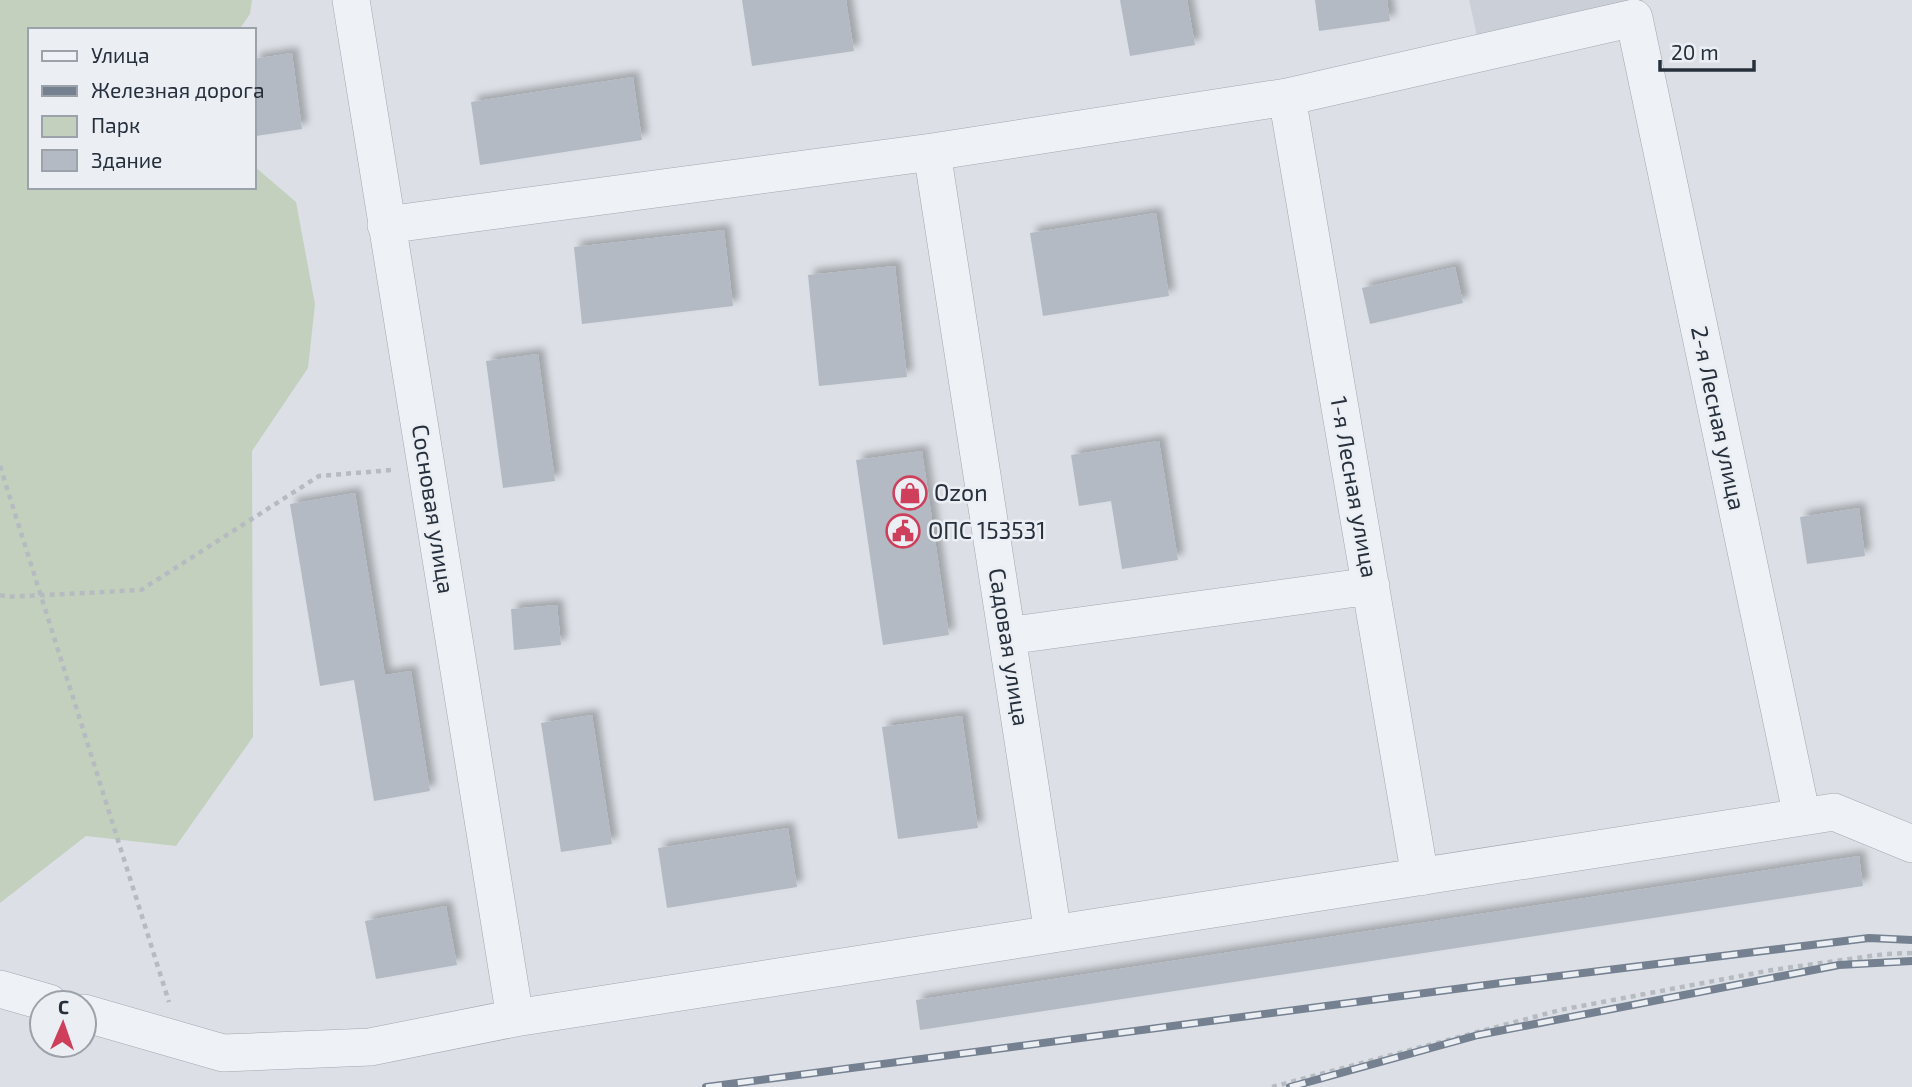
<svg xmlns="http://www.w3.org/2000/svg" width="1912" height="1087" font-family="'Exo 2',sans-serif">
	<defs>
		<filter id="shadow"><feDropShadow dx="6" dy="-6" stdDeviation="3.5" flood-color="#0004"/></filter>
	</defs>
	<rect width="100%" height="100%" fill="#dce0e6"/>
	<path fill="#cacfd8" d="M1469 0H1643L1477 36Z"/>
	<path fill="#c3d0bd" d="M0 0H252L250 14 239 30H30V187H254V166L296 202 315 304 308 368 252 451 253 737 176 846 86 836 0 903Z"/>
	<path fill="#b3bac3" filter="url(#shadow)" d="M742 0H846L854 51 752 66Z
		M1120 0H1187L1195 45 1130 56Z
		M1315 0H1387L1390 21 1319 31Z
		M292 53 302 129 256 136 254 119V59Z
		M633 77 642 140 480 165 471 102Z
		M1156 213 1169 296 1043 316 1030 233Z
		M724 230 733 306 582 324 574 247Z
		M895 266 907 377 819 386 808 275Z
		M1455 267 1463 303 1370 324 1362 288Z
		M538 354 555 481 503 488 486 361Z
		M1159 441 1178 560 1122 569 1111 501 1079 506 1071 455Z
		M922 451 949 635 883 645 856 460Z
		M355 493 385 675 411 671 430 791 374 801 354 680 320 686 290 504Z
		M1859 508 1865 556 1807 564 1800 517Z
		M557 605 561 645 514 650 511 609Z
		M592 715 612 844 561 852 541 723Z
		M962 716 978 828 898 839 882 727Z
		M788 828 797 887 667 908 658 848Z
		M1859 856 1863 886 920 1030 916 1000Z
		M446 906 457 965 376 979 365 921Z"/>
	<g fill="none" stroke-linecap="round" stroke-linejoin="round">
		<defs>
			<path id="minor" d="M351 0 515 1018
				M1287 97 1420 877
				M932 152 1053 934
				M386 225 932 152 1287 97 1634 18 1802 817
				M1007 636 1371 586
				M0 989 49 1003
				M84 1013 223 1053 370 1047 515 1018 1834 812 1912 844"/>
		</defs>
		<use href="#minor" stroke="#a2a7b0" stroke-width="38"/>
		<path stroke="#b6bbc1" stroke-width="4.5" stroke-dasharray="5 5" stroke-linecap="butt" d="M0 466 169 1002
			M0 595 7 597 141 590 319 476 392 470
			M1272 1087 1560 1010 1772 970 1885 954 1912 953"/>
		<use href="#minor" stroke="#eef1f5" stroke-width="37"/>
		<defs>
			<path id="rail" d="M706 1087 1509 982 1869 938 1912 940
				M1290 1087 1478 1035 1839 965 1912 961"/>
		</defs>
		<use href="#rail" stroke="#758090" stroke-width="8"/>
		<use href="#rail" stroke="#ebeff4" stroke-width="5" stroke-dasharray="16" stroke-linecap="butt"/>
	</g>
	<defs>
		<symbol id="shop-ring" viewBox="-11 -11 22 22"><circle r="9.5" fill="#ebeff4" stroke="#cd3f5a" stroke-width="1.5"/><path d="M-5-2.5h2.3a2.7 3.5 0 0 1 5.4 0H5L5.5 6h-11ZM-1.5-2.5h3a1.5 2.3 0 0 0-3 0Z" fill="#cd3f5a"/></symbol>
		<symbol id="civic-ring" viewBox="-11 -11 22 22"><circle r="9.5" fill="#ebeff4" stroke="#cd3f5a" stroke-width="1.5"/><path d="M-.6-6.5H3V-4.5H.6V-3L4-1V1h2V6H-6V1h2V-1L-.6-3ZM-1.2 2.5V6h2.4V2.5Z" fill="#cd3f5a"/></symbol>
	</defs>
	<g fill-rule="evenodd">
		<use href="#shop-ring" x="891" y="474" width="38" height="38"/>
		<use href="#civic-ring" x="884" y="512" width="38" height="38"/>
	</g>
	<g text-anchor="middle" stroke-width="5" stroke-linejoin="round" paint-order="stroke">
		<g font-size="23" fill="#262f3c" stroke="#ebeff4">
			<text transform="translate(1718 418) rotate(78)" y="8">2-я Лесная улица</text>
			<text transform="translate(1354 487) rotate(80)" y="8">1-я Лесная улица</text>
			<text transform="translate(433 509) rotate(81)" y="8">Сосновая улица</text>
			<text transform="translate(1009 647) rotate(81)" y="8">Садовая улица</text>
		</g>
		<g font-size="23" fill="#262f3c" stroke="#ebeff4" text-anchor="start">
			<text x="934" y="501">Ozon</text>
			<text x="928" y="539">ОПС 153531</text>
		</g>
	</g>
	<rect x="28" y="28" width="228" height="161" fill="#ebeff4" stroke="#9ca2aa" stroke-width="2"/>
	<rect x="42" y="51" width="35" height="10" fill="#eef1f5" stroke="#9ca2aa" stroke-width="2"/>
	<text x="91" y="63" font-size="21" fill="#262f3c">Улица</text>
	<rect x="42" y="86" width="35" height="10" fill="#758090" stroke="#9ca2aa" stroke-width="2"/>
	<text x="91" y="98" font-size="21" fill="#262f3c">Железная дорога</text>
	<rect x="42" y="116" width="35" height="21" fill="#c3d0bd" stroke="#9ca2aa" stroke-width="2"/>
	<text x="91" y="133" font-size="21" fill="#262f3c">Парк</text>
	<rect x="42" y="150" width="35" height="21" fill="#b3bac3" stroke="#9ca2aa" stroke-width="2"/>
	<text x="91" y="168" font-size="21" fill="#262f3c">Здание</text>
	<g transform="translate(63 1024) rotate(2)"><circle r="33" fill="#ebeff4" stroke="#9ca2aa" stroke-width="2"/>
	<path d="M0-5L12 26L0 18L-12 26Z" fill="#cd3f5a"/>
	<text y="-10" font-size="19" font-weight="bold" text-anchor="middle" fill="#262f3c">С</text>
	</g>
	<path d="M1660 60v10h94v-10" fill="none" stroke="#262f3c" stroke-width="3.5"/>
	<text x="1671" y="60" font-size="21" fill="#262f3c" stroke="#ebeff4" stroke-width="5" paint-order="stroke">20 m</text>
</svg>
